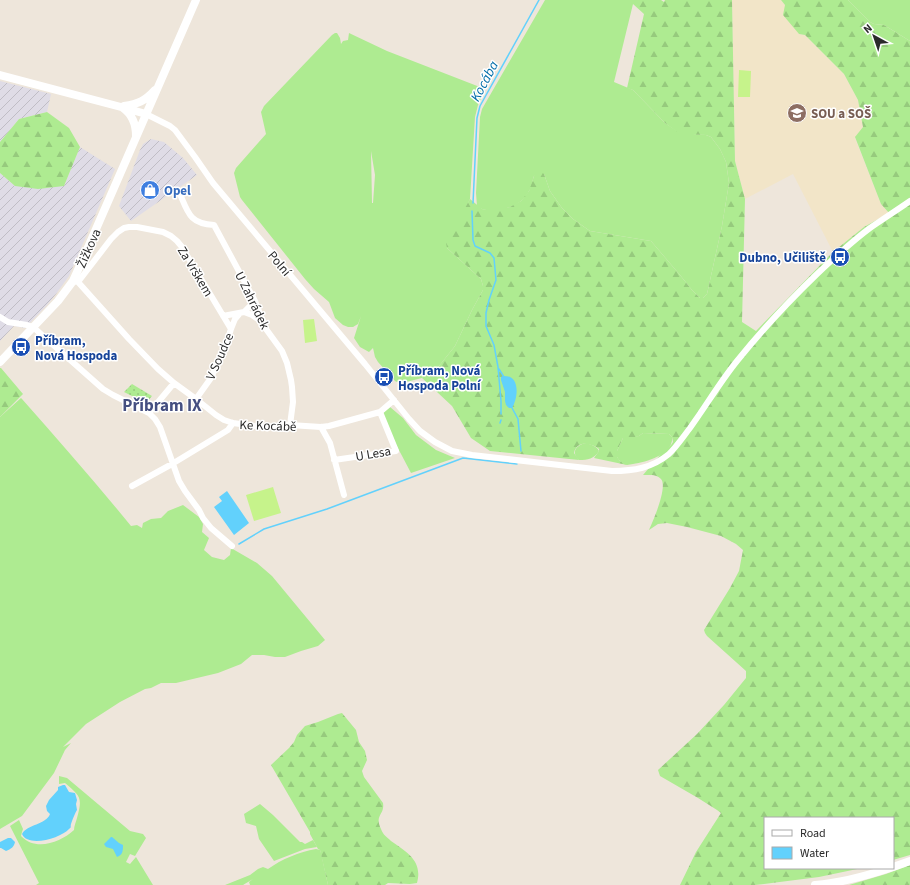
<svg xmlns="http://www.w3.org/2000/svg" width="910" height="885" font-family="'Source Sans 3',sans-serif">
	<defs>
		<pattern id="industrial-furrows" width="10" height="10" patternUnits="userSpaceOnUse"><rect width="10" height="10" fill="#dfdce6"/><path d="M-1 1l2-2M0 10L10 0M9 11l2-2" fill="none" stroke="#c0bdc5"/></pattern>
		<pattern id="forest-firs" width="22" height="20" patternUnits="userSpaceOnUse"><rect width="22" height="20" fill="#aeeb91"/><path d="M5 1l3.5 6h-7zM16 11l3.5 6h-7z" fill="#96ca7d"/></pattern>
		<pattern id="park-dots" width="8" height="8" patternUnits="userSpaceOnUse"><rect width="8" height="8" fill="#aeeb91"/><path d="M2 2h.1M6 6h.1" fill="none" stroke="#96ca7d" stroke-width="1.8" stroke-linecap="round"/></pattern>
	</defs>
	<rect width="100%" height="100%" fill="#eee6db"/>
	<path fill="url(#industrial-furrows)" d="M0 81 51 94 47 112 19 119 0 142Z
		M151 139 164 142 183 158 197 175 131 221 119 206 140 150 143 144Z
		M80 147 115 169 69 276 56 294 47 305 25 328 14 326 0 341V173L15 186H64Z"/>
	<path fill="#f2e5c8" d="M732 0H781L785 5 799 34 805 35 844 74 858 100 863 127 855 138 881 204 889 213 864 227 833 252 793 174 745 199 735 161Z"/>
	<path fill="#aeeb91" fill-rule="evenodd" d="M545 0H633V4L614 82 633 90 665 123 680 133 706 135 711 137 720 149 726 162 729 183 722 226 707 294 703 298H700L692 290 680 275 651 241 590 231 573 219 562 208 550 191 544 174 534 176C532 181 532 187 529 191 526 198 517 205 510 207 501 210 484 213 477 206L476 193 480 117 482 109Z
		M848 0H910V41L884 25 874 24 870 22Z
		M335 33H337L340 38 341 44 343 41 348 40 349 33 387 51 485 89 478 105 475 117 470 199 447 248 481 279 483 286V290L472 310 455 346 439 366 422 378 402 383 397 382 395 381 378 362 375 357 373 348 369 352 360 347 354 338 361 316 358 324 353 327H348L343 325 335 318 329 302 314 289 305 279 242 200 240 197 234 173 236 168 266 134 261 112 264 106 332 35ZM371 151 375 175 373 203H372Z
		M21 398 22 399C59 441 96 483 131 526L137 525 142 528 143 523 151 519 161 518 168 511 183 505 199 517 203 524 202 532 209 538 204 550 212 557 224 560 230 555 231 548 257 563 272 576 325 640 318 646 301 651 285 657H275L264 655H252L241 664 218 673 176 683H161L151 688 145 689 120 702 86 724 63 747 71 743 65 750 54 773 22 816 0 829V417Z
		M390 407 403 418 416 435 436 450 455 458 411 473 390 433 383 413Z
		M643 433 669 434 672 437C674 454 647 462 633 464 631 464 629 465 627 465 622 464 619 460 617 457V451L623 438 639 436Z
		M587 443C591 445 597 446 599 451 594 459 588 460 579 460 570 452 577 444 587 443Z
		M59 776 67 778 130 831 143 834 146 838 135 856 130 854 126 862 130 864 136 857 153 885H36L39 883 10 826 19 820 23 829 22 832 21 836C36 852 61 842 74 830 74 826 76 822 77 818 83 797 80 796 65 783L59 784Z
		M260 804 273 815 300 842H302L305 844 313 840 317 847 305 849 274 861 259 839 256 826 246 823 244 814Z
		M316 849 320 850 321 853 328 885H250L249 882 253 879 243 885H225L250 875 258 869 263 867 268 869C282 859 299 852 316 849Z"/>
	<path fill="url(#forest-firs)" d="M633 0H661L664 2 665 0H732L735 161 745 199 742 322 756 331 833 252 864 227 889 213 881 204 855 137 863 127 858 100 844 74 805 35 799 34 783 15 785 5 781 0H848L870 22 874 24 884 25 910 41V855L893 860V818H765V868H862L819 877 755 885H680L696 852 721 813 717 810 698 798 660 776 658 770 697 734 724 705 746 678V671L707 636 705 633 704 630 730 588 739 571 743 550 736 544 721 536 687 527 667 523 658 524 649 530C653 521 668 487 661 479 657 474 649 475 643 475L660 455 671 445 673 442 672 437 669 434 643 433 639 436 631 438H623L617 451V457L620 461 627 465 594 458 599 451V449C591 443 577 440 574 453L579 460 490 451 471 438 452 406 422 378 439 366 455 346 472 310 483 290V286L481 279 447 248 446 243 470 199 482 209 488 210 510 207 521 201 529 191 534 176 537 172H541L544 174 550 191 562 208 573 219 590 231 651 241 680 275 692 290 700 298H703L707 294 722 226 729 183 726 162 720 149 711 137 706 135 680 134 665 123 633 90 627 88 644 14 633 4Z
		M47 112 69 128 80 147 64 186 38 189 15 186 0 173V142L19 119Z
		M0 368H1L23 394 0 417Z
		M342 713 356 730 359 742 365 751 367 760 362 771 364 777 383 803C385 815 374 815 381 829 383 835 387 837 391 841 407 852 423 861 417 883L410 884 388 883 385 885H328L320 850 318 849 310 834V832L271 765 289 748 294 742 297 735 305 726 318 722 338 714Z
		M910 865V885H849L886 874Z"/>
	<path fill="url(#park-dots)" d="M132 384 152 396 146 403 124 392Z"/>
	<path fill="#c6f38b" d="M739 70 751 71 750 97H738Z
		M314 319 317 341 305 343 303 320Z
		M273 487 281 513 254 521 246 495Z"/>
	<path fill="#62d1fc" d="M503 376C505 376 508 376 510 377 520 382 517 400 512 408H509L506 405 505 401V392L501 380V377Z
		M227 491 249 523 234 535 214 507 222 501 219 497Z
		M63 785H65L69 792 75 793 77 800 76 804 77 810C75 813 72 821 71 824 70 828 72 826 69 829 61 838 28 848 22 834 27 824 46 825 50 814L47 811 46 806 49 800 58 790V787Z
		M111 837H112L119 843 123 845C123 850 123 855 117 857L113 849 106 847 104 844Z
		M8 838H11L15 842C14 847 11 849 6 851L1 848H0V842Z"/>
	<g fill="none" stroke-linecap="round" stroke-linejoin="round">
		<path stroke="#62d1fc" stroke-width="1.5" d="M473 203 477 118 480 106 539 0
			M472 211 473 240 475 246 490 253 494 258 496 280 489 300 486 313V326L494 345 498 367 501 401V414
			M499 369 504 377
			M511 406 518 419 521 451
			M500 423 501 420
			M239 544 264 529 327 509 463 458 517 464"/>
		<path stroke="#fff" stroke-width="6" d="M146 114 170 126 175 130 195 157 213 183 365 364 409 419 420 431 435 442 452 451 472 455 612 471C634 471 652 468 669 454 677 446 683 437 690 428 706 406 720 382 737 361 762 330 789 301 817 274 834 258 851 242 870 228 883 219 897 210 910 201
			M180 194C188 213 190 224 214 225L255 301 266 329 282 351 287 363 291 380 292 387 293 402 290 425
			M73 281 78 282 129 339 158 369 174 383 196 399 216 415 224 420 233 423 261 427 290 425 321 427 329 426 380 412 394 400
			M78 282 111 239 118 232 124 228 129 227H137L163 232 171 236 177 241 182 247 231 329
			M244 312 252 315 262 322
			M223 316 244 312 255 301
			M0 317 8 322 27 325 33 327 103 389 113 395 149 413 155 419 160 427 179 481 185 491 199 510 203 518 211 528 232 546
			M196 399 211 378 227 341 231 329 235 319 240 313
			M149 413 174 383
			M321 427 330 443 344 495
			M334 460 396 451 380 412
			M132 486 172 464 228 430 233 423"/>
		<path stroke="#fff" stroke-width="8" d="M0 75 121 107 146 114
			M124 106C138 104 145 101 155 90
			M123 108C133 115 136 125 136 136
			M0 362 58 301 73 281 86 252 196 0
			M893 867 910 861
			M815 885C841 883 866 876 890 868"/>
	</g>
	<defs>
		<symbol id="university-disc" viewBox="-11 -11 22 22"><circle r="9.5" fill="#8d6e63" stroke="#fff"/><path d="M0-5L7-2L0 1L-7-2ZM-4 1L0 2.5L4 1V4Q0 6-4 4Z" fill="#fff"/></symbol>
		<symbol id="shop-disc" viewBox="-11 -11 22 22"><circle r="9.5" fill="#3f7fe0" stroke="#fff"/><path d="M-5-2.5h2.3a2.7 3.5 0 0 1 5.4 0H5L5.5 6h-11ZM-1.5-2.5h3a1.5 2.3 0 0 0-3 0Z" fill="#fff"/></symbol>
		<symbol id="bus-disc" viewBox="-11 -11 22 22"><circle r="9.5" fill="#1a4fb4" stroke="#fff"/><path d="M-5-6H5V4H4V6H2V4H-2V6H-4V4H-5ZM-3.5-4V0h7V-4ZM-3.5 1.2v1.5H-2V1.2ZM2 1.2v1.5H3.5V1.2Z" fill="#fff"/></symbol>
	</defs>
	<g fill-rule="evenodd">
		<use href="#university-disc" x="786" y="102" width="22" height="22"/>
		<use href="#shop-disc" x="139" y="179" width="22" height="22"/>
		<use href="#bus-disc" x="829" y="246" width="22" height="22"/>
		<use href="#bus-disc" x="10" y="336" width="22" height="22"/>
		<use href="#bus-disc" x="373" y="366" width="22" height="22"/>
	</g>
	<g text-anchor="middle" stroke-width="3" stroke-linejoin="round" paint-order="stroke">
		<g font-size="13" font-weight="bold" fill="#785e54" stroke="#fff" text-anchor="start">
			<text x="811" y="118">SOU a SOŠ</text>
		</g>
		<g font-size="13" font-weight="bold" fill="#366cbe" stroke="#fff" text-anchor="start">
			<text x="164" y="195">Opel</text>
		</g>
		<g font-size="13" fill="#2a2a2a" stroke="#fff">
			<text transform="translate(88 248) rotate(-66)" y="5">Žižkova</text>
			<text transform="translate(280 263) rotate(50)" y="5">Polní</text>
			<text transform="translate(196 271) rotate(59)" y="5">Za Vrškem</text>
			<text transform="translate(253 300) rotate(64)" y="5">U Zahrádek</text>
			<text transform="translate(219 356) rotate(-66)" y="5">V Soudce</text>
			<text transform="translate(268 425) rotate(2)" y="5">Ke Kocábě</text>
			<text transform="translate(373 453) rotate(-10)" y="5">U Lesa</text>
		</g>
		<g font-size="13" font-weight="bold" fill="#164399" stroke="#fff" text-anchor="start">
			<text x="826" y="262" text-anchor="end">Dubno, Učiliště</text>
			<text x="35" y="345">Příbram,<tspan x="35" dy="15">Nová Hospoda</tspan></text>
			<text x="398" y="375">Příbram, Nová<tspan x="398" dy="15">Hospoda Polní</tspan></text>
		</g>
		<g font-size="14" font-style="italic" fill="#006da9" stroke="#fff">
			<text transform="translate(484 81) rotate(-62)" y="5">Kocába</text>
		</g>
		<g font-size="17" font-weight="bold" fill="#454f80" stroke="#fff">
			<text x="162" y="411">Příbram IX</text>
		</g>
	</g>
	<rect x="764" y="817" width="130" height="52" fill="#ffffff" stroke="#aaaaaa"/>
	<rect x="772" y="830" width="20" height="6" fill="#ffffff" stroke="#aaaaaa"/>
	<text x="800" y="837" font-size="12" fill="#2a2a2a">Road</text>
	<rect x="772" y="847" width="20" height="12" fill="#62d1fc" stroke="#aaaaaa"/>
	<text x="800" y="857" font-size="12" fill="#2a2a2a">Water</text>
	<g transform="translate(874 36) rotate(320)" stroke="#ffffff" stroke-width="3" paint-order="stroke">
	<path d="M0-3L7 15L0 10L-7 15Z" fill="#2a2a2a"/>
	<text y="-6" font-size="11" font-weight="bold" text-anchor="middle" fill="#2a2a2a">N</text>
	</g>
</svg>
